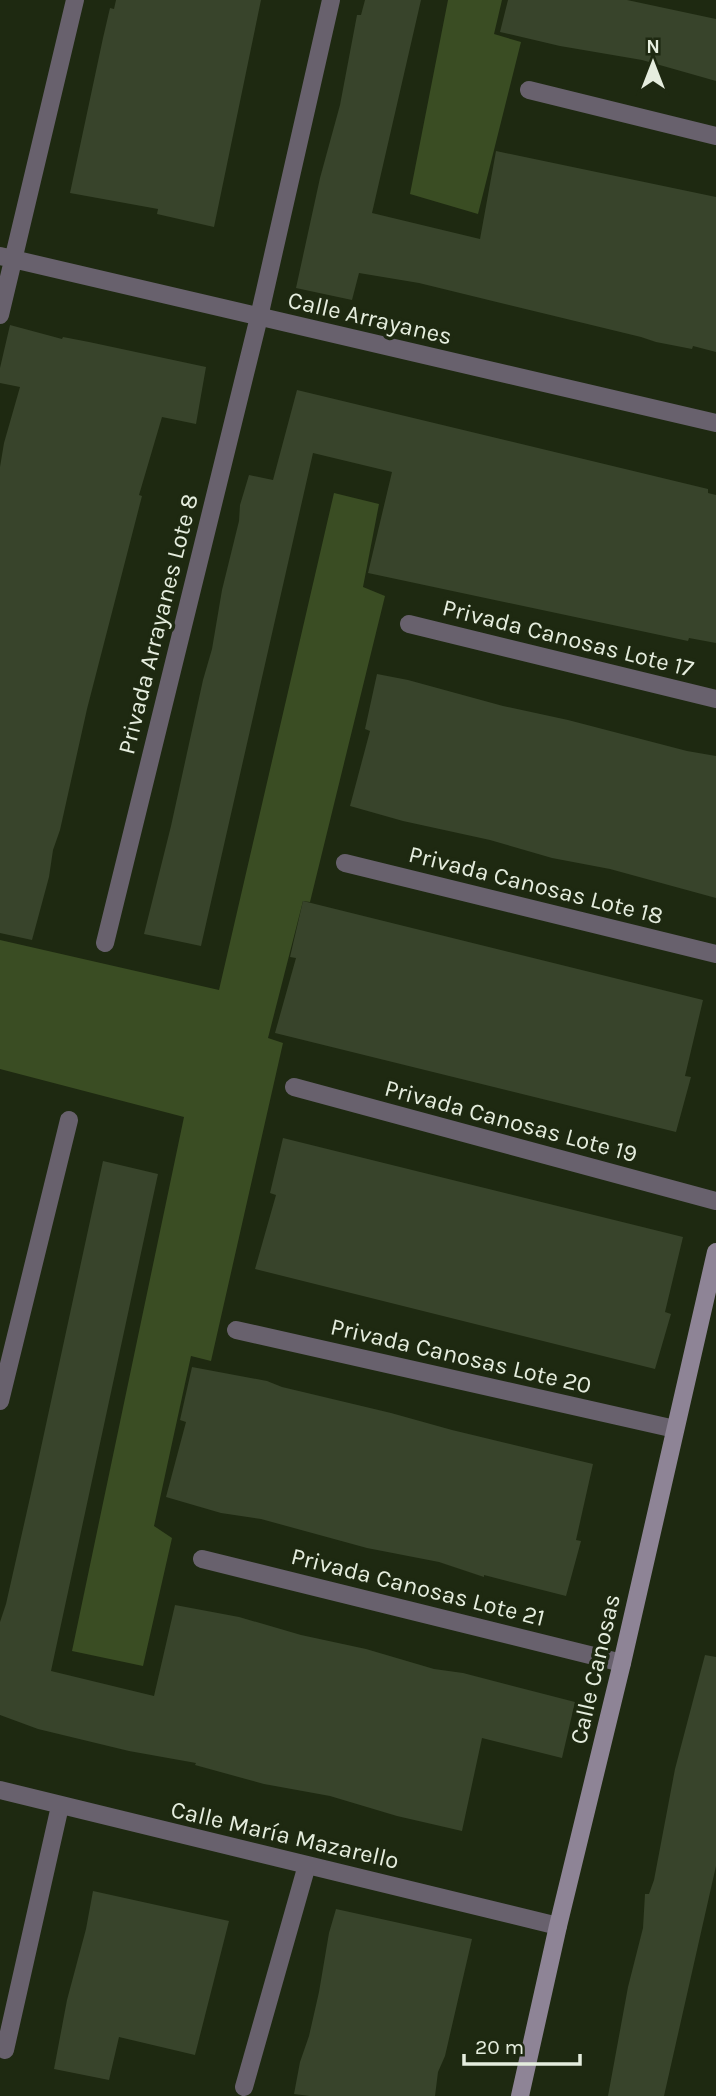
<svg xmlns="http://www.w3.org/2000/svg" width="716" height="2096" font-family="Karla,sans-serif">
	<rect width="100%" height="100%" fill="#1e2911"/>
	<path fill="#3a4d23" d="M448 0H502L494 34 521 42 478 214 410 194Z
		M334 493 379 504 363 587 385 596 310 902 303 901 268 1038 283 1043 211 1361 191 1356 154 1526 172 1538 143 1666 72 1651 184 1117 0 1069V940L219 990Z"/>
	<path fill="#38442b" d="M116 0H261L214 227 157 214 158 209 70 193 103 38 110 8 114 9Z
		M365 0H421L372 213 480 239 496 151 716 197V352L693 346 692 349 656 342 641 337 419 283 359 273 352 300 296 288 320 178 340 105 357 15H361Z
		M508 0H627L716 19V81L642 60 560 46 500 32Z
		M10 325 62 339 63 337 89 342 206 367 196 424 162 417 139 495 142 496 87 709 60 830 53 850 49 877 32 940 0 933V467L4 443 20 387 0 383V368Z
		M297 390 708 489V493L716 495V643L689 638 688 641 368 573 392 472 313 453 201 946 144 934 171 826 203 680 212 649 222 590 239 521 240 505 249 475 273 480Z
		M377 674 408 680 503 706 568 720 687 751 716 756V898L610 869 552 858 490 840 403 821 350 806 370 731 365 729Z
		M303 901 703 1000 685 1076 691 1077 676 1132 275 1033 296 958 290 957Z
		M283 1138 683 1237 665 1312 671 1314 655 1369 255 1269 276 1195 270 1193Z
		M103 1161 158 1174 51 1671 154 1696 175 1605 239 1617 301 1635 366 1649 434 1669 463 1673 575 1702 562 1758 482 1738 462 1831 397 1816 330 1796 264 1784 195 1765 196 1763 129 1751 38 1729 0 1715V1622L6 1604 34 1480Z
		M192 1367 267 1381 282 1387 391 1413 452 1430 593 1464 576 1540 581 1541 566 1596 484 1575V1577L439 1562 367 1548 261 1519 221 1513 166 1497 186 1422 180 1420Z
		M705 1655 716 1657V1866L664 2096H608L628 1987 643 1928 645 1894H649L654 1880 675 1769Z
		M93 1891 229 1921 195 2055 119 2037 109 2080 54 2069 67 2000 86 1929Z
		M336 1909 472 1939 445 2056 438 2072 435 2096H310L294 2094 300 2062 309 2036 319 1992 329 1933Z"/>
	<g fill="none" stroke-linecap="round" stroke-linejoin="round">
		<path stroke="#68616d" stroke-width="18" d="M529 90 716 136
			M0 256 716 423
			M0 315 75 0
			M409 624 716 699
			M345 863 716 954
			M105 943 259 317 331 0
			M294 1087 716 1201
			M236 1330 675 1429
			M0 1401 69 1120
			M202 1559 622 1663
			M0 1790 558 1926
			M5 2050 60 1806
			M244 2087 307 1865"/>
		<path stroke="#8e8496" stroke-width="18" d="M520 2096 558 1926 622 1663 716 1252"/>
	</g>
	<g text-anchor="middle" stroke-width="7" stroke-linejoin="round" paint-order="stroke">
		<g font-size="24" fill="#e5edde" stroke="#1e2911">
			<text transform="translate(370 318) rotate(13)" y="8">Calle Arrayanes</text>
			<text transform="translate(158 624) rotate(-76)" y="8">Privada Arrayanes Lote 8</text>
			<text transform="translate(568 638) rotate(14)" y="8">Privada Canosas Lote 17</text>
			<text transform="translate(536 885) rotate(14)" y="8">Privada Canosas Lote 18</text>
			<text transform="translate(511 1121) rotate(15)" y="8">Privada Canosas Lote 19</text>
			<text transform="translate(461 1356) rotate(13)" y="8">Privada Canosas Lote 20</text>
			<text transform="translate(418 1587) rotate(14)" y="8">Privada Canosas Lote 21</text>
			<text transform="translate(595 1669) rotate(-77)" y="8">Calle Canosas</text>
			<text transform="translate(285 1835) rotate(13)" y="8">Calle María Mazarello</text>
		</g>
	</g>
	<g transform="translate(653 63)" stroke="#1e2911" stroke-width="5" paint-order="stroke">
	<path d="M0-5L12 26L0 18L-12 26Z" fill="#e5edde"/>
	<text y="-10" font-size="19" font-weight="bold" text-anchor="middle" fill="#e5edde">N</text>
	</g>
	<path d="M464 2054v10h116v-10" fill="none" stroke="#e5edde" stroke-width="3.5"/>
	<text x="475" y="2054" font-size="21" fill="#e5edde" stroke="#1e2911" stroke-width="5" paint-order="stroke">20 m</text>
</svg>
